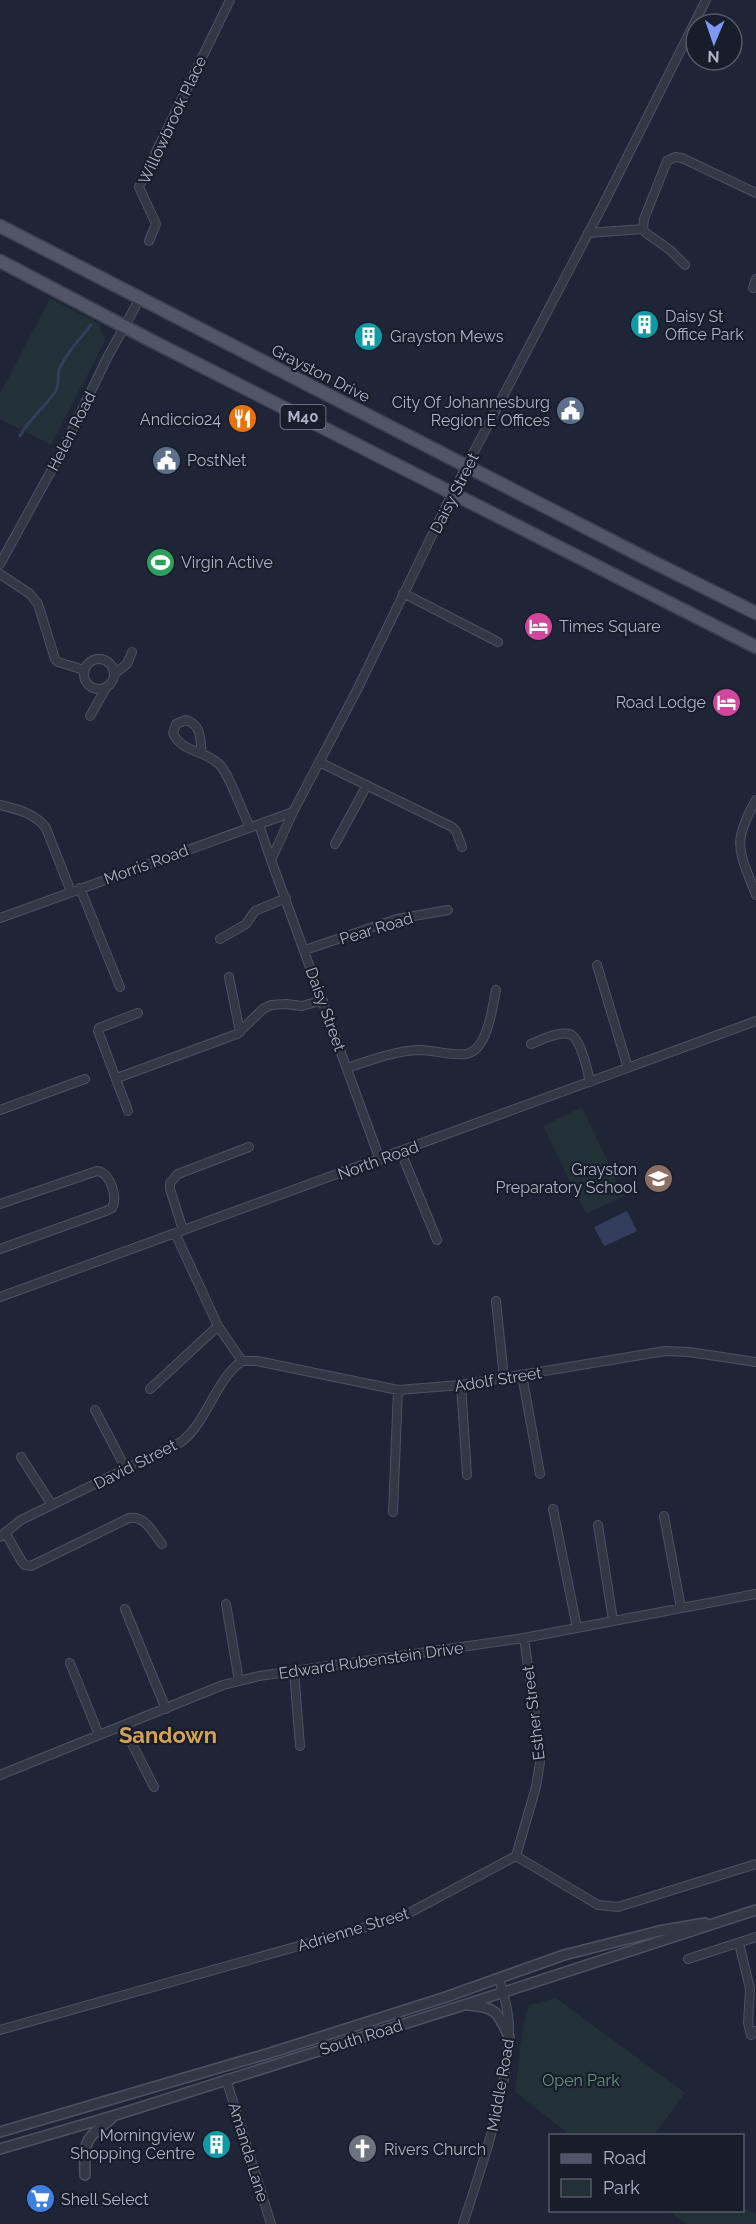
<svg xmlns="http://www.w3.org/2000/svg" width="756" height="2224" font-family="Raleway,sans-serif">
	<rect width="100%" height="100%" fill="#1f2536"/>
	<path fill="#213137" d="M50 298 99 324 105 341 51 445 0 419V394Z
		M582 1107 624 1196 586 1214 543 1126Z
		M556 1998 685 2093 654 2135H570L515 2092 523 2026 529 2005Z
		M743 2207 756 2214V2224H686L668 2211 742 2210Z"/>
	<path fill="#333d5e" d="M627 1211 637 1231 605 1246 603 1244 594 1227Z"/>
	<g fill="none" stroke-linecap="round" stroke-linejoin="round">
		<path stroke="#333d5e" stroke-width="3" d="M20 436C29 419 44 408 55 392 60 385 57 378 59 370 65 354 81 338 91 325"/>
		<defs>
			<path id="minor" d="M588 233 643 229
				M149 241 156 224 139 187 230 0
				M685 265 670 250 646 233 643 229 644 219 667 161 675 157 682 158 756 193
				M753 288 756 279
				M0 564 62 451 107 358 140 298
				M0 574 30 594 38 604 55 659 58 662 84 670
				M403 593 498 642
				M84 674a15 15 0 1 1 30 0a15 15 0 1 1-30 0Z
				M114 674 127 664 132 652
				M90 716 106 688
				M202 754C200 740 202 725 186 720L176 724 173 733C180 751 205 751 219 764 229 773 242 812 250 827
				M319 762 452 827 456 831 462 847
				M756 800C731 844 739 850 756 895
				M0 805C17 809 35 813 46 828L71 892
				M259 825 271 860
				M335 844 367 785
				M80 888 120 987
				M0 918 293 812
				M220 939 246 924 255 911 286 898
				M305 950 397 919 448 910
				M597 965 628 1068
				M229 977 240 1032
				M531 1044C541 1040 558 1031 569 1034 580 1036 588 1071 590 1082
				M347 1068C371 1060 394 1051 419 1050 434 1050 451 1056 466 1054 488 1050 492 1008 496 990
				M117 1078 237 1034 263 1009 271 1005 286 1004 302 1006 323 1000
				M0 1110 85 1079
				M128 1111 98 1031 99 1028 138 1013
				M401 1152 437 1240
				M380 1160 271 860 293 812 357 690 453 492 603 205 706 0
				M0 1204 97 1171C110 1172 118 1197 112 1208L106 1211 0 1249
				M183 1230 170 1189V1183L178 1174 249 1147
				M0 1297 756 1021
				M496 1301 504 1378
				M242 1361H257L398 1390 461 1385 665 1351 689 1352 756 1362
				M522 1375 540 1474
				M461 1385 467 1475
				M150 1389 218 1326
				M95 1410 126 1469
				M21 1457 52 1505
				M553 1509 577 1628
				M393 1512 398 1390
				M664 1516 681 1608
				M598 1525 613 1620
				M5 1532 22 1562 25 1565 31 1566 129 1518C145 1515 152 1532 162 1544
				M0 1537 21 1520 181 1442C208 1421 215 1380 242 1361L218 1326 175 1233
				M226 1604 239 1681
				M125 1609 166 1709
				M70 1663 99 1735
				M294 1671 300 1746
				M123 1726 154 1787
				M0 1775 223 1685 259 1676 524 1638 756 1594
				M516 1856 598 1905 618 1907 756 1864
				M516 1856 536 1787 540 1762 539 1743 524 1638
				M739 1943 750 1989 748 2023 751 2035 756 2031
				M688 1959 756 1937
				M0 2030 359 1929 409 1913 516 1856
				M226 2079 271 2224
				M463 2224C483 2162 506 2099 509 2033 510 2015 504 1996 499 1979"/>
			<path id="tertiary" d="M468 2005C496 2007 498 2012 509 2037
				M0 2132 270 2053 446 1997 564 1955 659 1931 705 1923
				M0 2149 116 2115 464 2005 756 1910
				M85 2175C84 2141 84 2140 111 2119"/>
			<path id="primary" d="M0 226 647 559 756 613
				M0 261 152 341 756 647"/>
		</defs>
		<use href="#minor" stroke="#4d5262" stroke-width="10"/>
		<use href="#tertiary" stroke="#4d5262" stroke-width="12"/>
		<use href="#primary" stroke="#3c4150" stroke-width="15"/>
		<use href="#minor" stroke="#333846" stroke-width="8"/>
		<use href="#tertiary" stroke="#333846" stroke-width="9"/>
		<use href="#primary" stroke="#505667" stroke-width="12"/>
	</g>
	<defs>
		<symbol id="building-disc" viewBox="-11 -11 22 22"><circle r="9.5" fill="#0f9aa8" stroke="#181d2b"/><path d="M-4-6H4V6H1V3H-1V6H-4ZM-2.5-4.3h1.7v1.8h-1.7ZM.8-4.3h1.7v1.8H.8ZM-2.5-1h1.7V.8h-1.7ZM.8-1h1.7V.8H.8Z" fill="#fff"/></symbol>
		<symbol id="civic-disc" viewBox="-11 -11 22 22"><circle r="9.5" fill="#5c6f8a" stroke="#181d2b"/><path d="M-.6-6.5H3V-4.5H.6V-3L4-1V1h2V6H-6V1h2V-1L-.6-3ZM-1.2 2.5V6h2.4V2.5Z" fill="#fff"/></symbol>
		<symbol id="restaurant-disc" viewBox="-11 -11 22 22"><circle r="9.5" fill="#e8710a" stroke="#181d2b"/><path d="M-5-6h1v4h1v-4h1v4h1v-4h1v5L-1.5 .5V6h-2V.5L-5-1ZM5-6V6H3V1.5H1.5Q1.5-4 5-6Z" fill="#fff"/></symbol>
		<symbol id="stadium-disc" viewBox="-11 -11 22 22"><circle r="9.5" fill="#2e9e5b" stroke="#181d2b"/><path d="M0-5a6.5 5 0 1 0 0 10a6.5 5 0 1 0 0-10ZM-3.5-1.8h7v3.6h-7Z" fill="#fff"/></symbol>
		<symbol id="hotel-disc" viewBox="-11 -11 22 22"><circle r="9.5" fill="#d1479c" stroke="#181d2b"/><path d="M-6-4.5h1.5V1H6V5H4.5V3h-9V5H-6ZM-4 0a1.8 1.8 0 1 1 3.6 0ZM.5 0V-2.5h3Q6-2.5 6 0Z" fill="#fff"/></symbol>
		<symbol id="school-disc" viewBox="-11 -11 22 22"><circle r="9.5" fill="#8d6e63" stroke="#181d2b"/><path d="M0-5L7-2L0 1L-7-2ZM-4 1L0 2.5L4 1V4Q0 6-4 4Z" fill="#fff"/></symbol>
		<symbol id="church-disc" viewBox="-11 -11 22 22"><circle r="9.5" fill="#6b7280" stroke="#181d2b"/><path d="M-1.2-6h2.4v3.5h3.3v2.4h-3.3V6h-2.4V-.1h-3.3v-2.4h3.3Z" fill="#fff"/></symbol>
		<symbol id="supermarket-disc" viewBox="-11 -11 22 22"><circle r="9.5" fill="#3f7fe0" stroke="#181d2b"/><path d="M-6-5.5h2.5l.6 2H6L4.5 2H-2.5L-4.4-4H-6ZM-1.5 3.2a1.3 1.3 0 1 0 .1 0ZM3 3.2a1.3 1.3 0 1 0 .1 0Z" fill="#fff"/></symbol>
	</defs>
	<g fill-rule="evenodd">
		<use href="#building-disc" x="628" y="308" width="33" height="33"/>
		<use href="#building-disc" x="352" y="320" width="33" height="33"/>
		<use href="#civic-disc" x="554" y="394" width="33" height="33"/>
		<use href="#restaurant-disc" x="226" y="402" width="33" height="33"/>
		<use href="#civic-disc" x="150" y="444" width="33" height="33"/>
		<use href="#stadium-disc" x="144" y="546" width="33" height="33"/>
		<use href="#hotel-disc" x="522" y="610" width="33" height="33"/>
		<use href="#hotel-disc" x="710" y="686" width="33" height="33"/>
		<use href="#school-disc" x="642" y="1162" width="33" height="33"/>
		<use href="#building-disc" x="200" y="2128" width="33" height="33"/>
		<use href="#church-disc" x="346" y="2132" width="33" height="33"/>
		<use href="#supermarket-disc" x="24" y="2182" width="33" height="33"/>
	</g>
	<g text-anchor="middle" stroke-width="4.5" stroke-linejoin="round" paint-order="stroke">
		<rect fill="#181d2b" stroke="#808596" stroke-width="1.5" x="280.5" y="405" width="45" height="24" rx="4.5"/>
		<g font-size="15" font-weight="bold" fill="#adb2c4">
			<text x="303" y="422">M40</text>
		</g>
		<g font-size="16" fill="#adb2c4" stroke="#181d2b">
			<text transform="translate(172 120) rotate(-65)" y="6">Willowbrook Place</text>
			<text transform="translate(321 373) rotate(27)" y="6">Grayston Drive</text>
			<text transform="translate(71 431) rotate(-63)" y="6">Helen Road</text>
			<text transform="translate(454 493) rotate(-63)" y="6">Daisy Street</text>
			<text transform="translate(146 864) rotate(-20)" y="6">Morris Road</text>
			<text transform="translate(376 928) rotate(-17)" y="6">Pear Road</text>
			<text transform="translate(326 1009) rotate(70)" y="6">Daisy Street</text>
			<text transform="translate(378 1160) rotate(-20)" y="6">North Road</text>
			<text transform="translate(498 1379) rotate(-9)" y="6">Adolf Street</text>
			<text transform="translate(135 1464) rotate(-27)" y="6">David Street</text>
			<text transform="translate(371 1660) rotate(-8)" y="6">Edward Rubenstein Drive</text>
			<text transform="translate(533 1713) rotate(-97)" y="6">Esther Street</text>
			<text transform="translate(353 1929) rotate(-17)" y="6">Adrienne Street</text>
			<text transform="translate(361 2037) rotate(-17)" y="6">South Road</text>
			<text transform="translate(500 2085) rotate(-80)" y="6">Middle Road</text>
			<text transform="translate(249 2152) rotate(73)" y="6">Amanda Lane</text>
		</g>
		<g font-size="16" fill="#adb2c4" stroke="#181d2b" text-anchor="start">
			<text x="665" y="322">Daisy St<tspan x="665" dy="18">Office Park</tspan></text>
			<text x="390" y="342">Grayston Mews</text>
			<text x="550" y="408" text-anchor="end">City Of Johannesburg<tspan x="550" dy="18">Region E Offices</tspan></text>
			<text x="221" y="425" text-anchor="end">Andiccio24</text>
			<text x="187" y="466">PostNet</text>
			<text x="181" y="568">Virgin Active</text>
			<text x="559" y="632">Times Square</text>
			<text x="706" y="708" text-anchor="end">Road Lodge</text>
			<text x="637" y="1175" text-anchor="end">Grayston<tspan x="637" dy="18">Preparatory School</tspan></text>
			<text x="195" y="2141" text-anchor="end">Morningview<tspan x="195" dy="18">Shopping Centre</tspan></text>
			<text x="384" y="2155">Rivers Church</text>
			<text x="61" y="2205">Shell Select</text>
		</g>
		<g font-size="16" fill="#659377" stroke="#181d2b">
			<text x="581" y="2086">Open Park</text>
		</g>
		<g font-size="22" font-weight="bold" fill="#d2a259" stroke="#181d2b">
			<text x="168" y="1743">Sandown</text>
		</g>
	</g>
	<rect x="549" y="2134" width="195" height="78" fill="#181d2b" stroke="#545968" stroke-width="1.5"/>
	<rect x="561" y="2154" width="30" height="9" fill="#505667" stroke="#545968" stroke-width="1.5"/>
	<text x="603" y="2164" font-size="18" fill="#adb2c4">Road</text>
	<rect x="561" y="2179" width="30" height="18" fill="#213137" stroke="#545968" stroke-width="1.5"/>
	<text x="603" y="2194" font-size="18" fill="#adb2c4">Park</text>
	<g transform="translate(714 42) rotate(182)"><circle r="28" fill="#181d2b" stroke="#545968" stroke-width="1.5"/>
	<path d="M0-4.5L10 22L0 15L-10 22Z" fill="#7e98f7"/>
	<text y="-9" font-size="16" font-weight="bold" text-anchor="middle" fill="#adb2c4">N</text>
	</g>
</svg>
